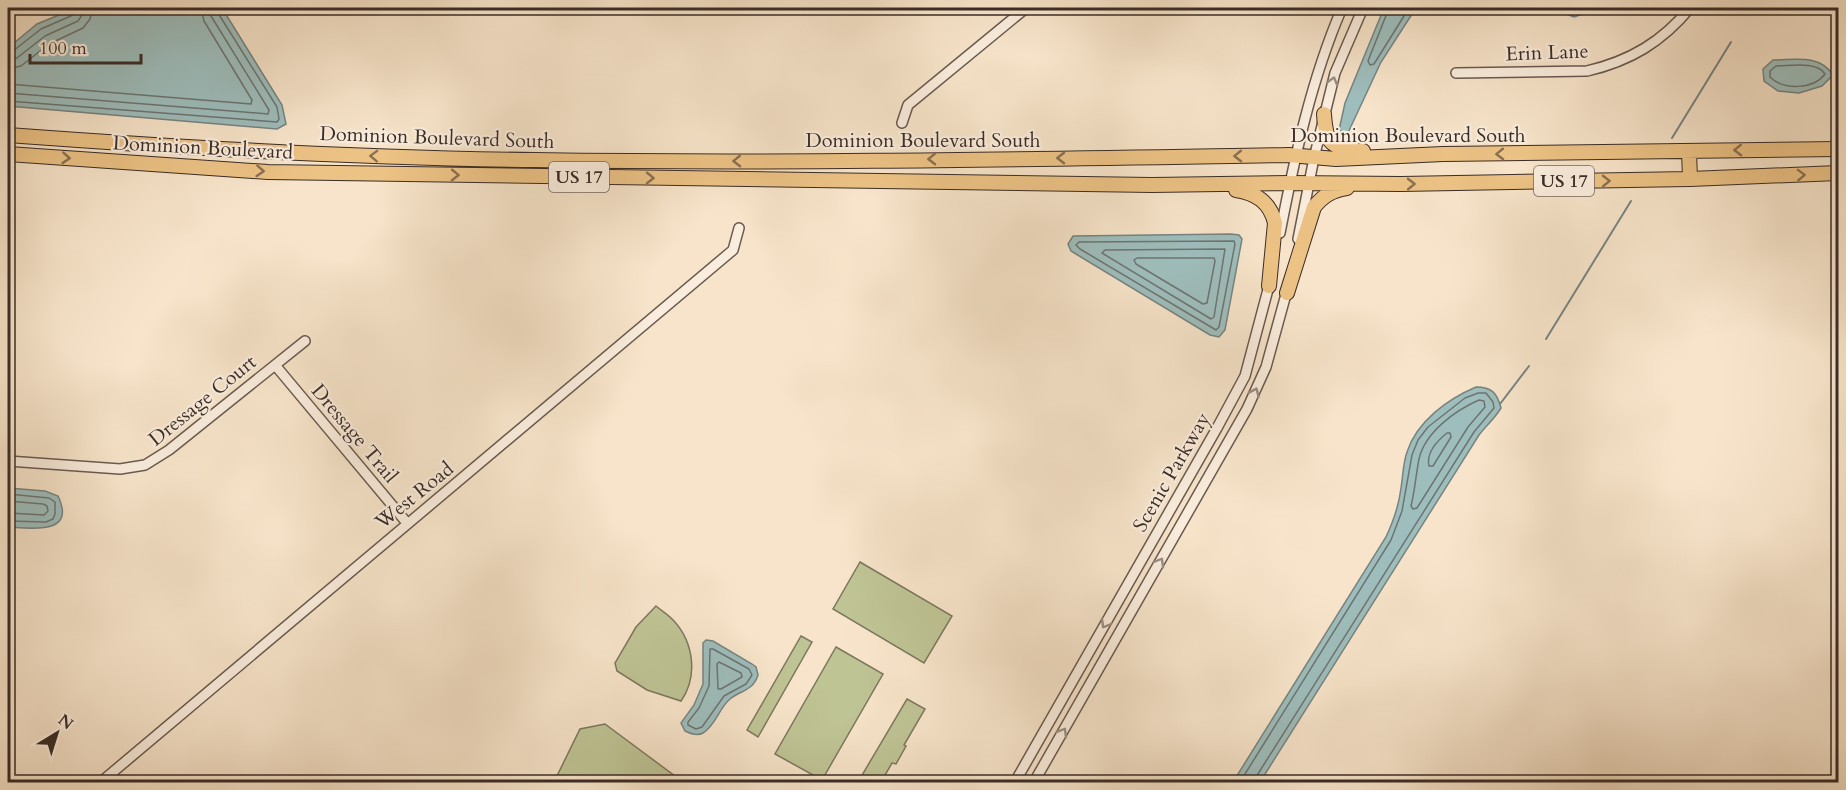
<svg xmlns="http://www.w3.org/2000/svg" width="1846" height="790" font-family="Cardo,serif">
	<rect width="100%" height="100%" fill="#f7e4ca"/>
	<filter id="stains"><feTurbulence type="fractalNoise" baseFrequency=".00333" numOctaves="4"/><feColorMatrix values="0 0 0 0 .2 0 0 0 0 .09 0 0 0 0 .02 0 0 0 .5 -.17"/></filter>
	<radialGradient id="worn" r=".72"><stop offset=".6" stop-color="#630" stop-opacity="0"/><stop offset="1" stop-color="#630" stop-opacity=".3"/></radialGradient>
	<path fill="#bfc495" stroke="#7c785e" stroke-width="1.5" d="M860 562 952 616 924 663 833 609Z
		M656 606C662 611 669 615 674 621 694 643 698 677 681 701L647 690 617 671 615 663 636 627Z
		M801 636 812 642 758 737 747 730Z
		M836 647 883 674 822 780 775 754Z
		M907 699 925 709 904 745 906 746 896 764 892 763 881 782H858Z
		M605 724 679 779 678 782H554L580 729Z"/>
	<path fill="#9ebebd" stroke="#768481" stroke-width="1.5" d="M76 8H222L282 105 286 124 277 129 8 106V48L37 24Z
		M1384 8H1416L1381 62 1347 135 1339 130 1345 103Z
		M1565 8H1602L1574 17 1566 14Z
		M1773 60C1795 60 1820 54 1833 75L1822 86 1799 93 1778 91 1764 81 1763 69Z
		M1231 234 1239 235 1242 239 1225 330 1219 337 1210 335 1076 254 1071 251 1068 244 1073 236Z
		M1476 387C1492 387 1497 393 1501 408 1495 418 1486 426 1479 435L1260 782H1233L1386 537C1393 522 1399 505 1401 488 1403 476 1403 463 1407 452 1417 421 1448 399 1476 387Z
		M8 488 45 491 58 496C77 536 30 528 8 527Z
		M706 640 713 641 752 664 756 667 758 675C753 691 741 690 730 699 719 708 716 725 703 733 698 736 691 734 685 731L681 723 694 705 703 684V643Z"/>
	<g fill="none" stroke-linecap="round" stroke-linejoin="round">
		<path stroke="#6c7572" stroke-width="1.5" d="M1389 8 1368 61 1370 65 1374 64 1409 8
			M8 53 13 51 41 29 73 15 76 8
			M8 60 17 58 45 36 78 21 82 15 83 8
			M1776 66C1790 66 1817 61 1825 74 1813 90 1783 90 1770 77V71Z
			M8 69 21 66 49 44 83 28 90 19 93 8
			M8 84 251 104 252 100 204 21 201 8
			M8 93 268 114 269 110 211 16 210 8
			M8 101 277 122 279 119 277 107 218 13 217 8
			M1234 241 1235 244 1219 327 1216 330 1080 249 1076 245 1079 242Z
			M1225 249 1214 317 1211 319 1102 253 1105 250Z
			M1137 258H1214L1215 261 1207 303 1203 304 1136 264 1134 260Z
			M1479 400 1484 401 1485 407 1468 427 1417 508 1413 509 1411 506C1415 490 1416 474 1419 459 1425 432 1456 410 1479 400Z
			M1450 433 1451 437 1433 466H1429C1426 453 1437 441 1447 433Z
			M8 494 49 498 55 502V514L53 519 46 522 8 521
			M8 501 43 504 47 506 48 511 44 515 8 513
			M710 649H713L749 669 752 675 746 684 724 696 702 727 696 729 688 725V722L699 708 709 686Z
			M719 662 741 673 742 677 721 689H718L717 664Z
			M1240 782 1391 540 1402 511 1412 455 1418 440 1428 427 1465 398 1478 393H1486L1493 402 1494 408 1474 432 1256 777 1255 782"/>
		<path stroke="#768481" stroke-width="2" d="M1672 138 1731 42
			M1546 339 1631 201
			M1500 404 1529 366"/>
		<defs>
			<path id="minor" d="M1456 73 1587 71C1630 61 1662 42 1690 8
				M902 123 908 105 1026 8
				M1280 233C1295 156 1311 80 1342 8
				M1298 239 1314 158 1335 73 1363 8
				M275 365 407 523
				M8 461 120 469 145 465 169 450 305 341
				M101 782 733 250 739 228
				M1015 782 1217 428 1245 376 1270 282
				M1034 782 1247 409 1266 367 1288 287"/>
			<path id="highway" d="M1324 114C1326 147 1332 147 1363 151
				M8 135C183 148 359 158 535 160 786 164 1038 159 1289 155L1336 159 1443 154 1838 149
				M1689 151 1690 179
				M8 154 268 172 1152 185 1290 183 1401 184 1690 179 1838 173
				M1236 190C1256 193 1270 202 1275 223L1269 286
				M1287 293 1314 207C1323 196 1332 190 1347 188"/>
		</defs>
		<use href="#minor" stroke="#695a50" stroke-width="12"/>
		<use href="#highway" stroke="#3a2c27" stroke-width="16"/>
		<use href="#minor" stroke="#faeddd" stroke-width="9"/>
		<use href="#highway" stroke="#ecc285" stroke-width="14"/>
	</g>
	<defs><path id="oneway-chevron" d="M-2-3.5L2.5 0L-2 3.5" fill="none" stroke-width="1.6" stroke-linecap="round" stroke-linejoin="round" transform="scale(1.5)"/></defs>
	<g stroke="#9a8c82">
		<use href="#oneway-chevron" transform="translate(1333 81) rotate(-74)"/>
		<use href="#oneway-chevron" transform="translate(1255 392) rotate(-66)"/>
		<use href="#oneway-chevron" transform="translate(1160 562) rotate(-60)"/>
		<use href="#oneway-chevron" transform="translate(1105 624) rotate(120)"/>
		<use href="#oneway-chevron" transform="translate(1063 732) rotate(-60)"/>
	</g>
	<g stroke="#8a7051">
		<use href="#oneway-chevron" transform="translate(1738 150) rotate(179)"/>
		<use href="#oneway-chevron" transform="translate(1500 154) rotate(179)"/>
		<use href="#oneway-chevron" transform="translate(374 156) rotate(-178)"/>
		<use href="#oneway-chevron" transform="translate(1238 156) rotate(179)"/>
		<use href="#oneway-chevron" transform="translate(66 158) rotate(4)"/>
		<use href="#oneway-chevron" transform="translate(1061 158) rotate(180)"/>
		<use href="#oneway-chevron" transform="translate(932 159) rotate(179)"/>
		<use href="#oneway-chevron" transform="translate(737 161) rotate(179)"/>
		<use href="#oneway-chevron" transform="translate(260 171) rotate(4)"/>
		<use href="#oneway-chevron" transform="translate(455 175) rotate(1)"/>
		<use href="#oneway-chevron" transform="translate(1801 175) rotate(-2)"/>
		<use href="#oneway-chevron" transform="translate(650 178) rotate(1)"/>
		<use href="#oneway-chevron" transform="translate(1606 181) rotate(-1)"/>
		<use href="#oneway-chevron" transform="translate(1411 184) rotate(-1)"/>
	</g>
	<g text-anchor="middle" stroke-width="4.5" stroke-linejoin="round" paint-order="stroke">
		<g fill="#faeddd" stroke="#74665e" stroke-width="1.5">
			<rect x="549" y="162" width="60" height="30" rx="4.5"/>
			<rect x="1534" y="166" width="60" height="30" rx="4.5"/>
		</g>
		<g font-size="18" font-weight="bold" fill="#3a2c27">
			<text x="579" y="183">US 17</text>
			<text x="1564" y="187">US 17</text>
		</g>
		<g font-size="20" fill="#3a2c27" stroke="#faeddd">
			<text transform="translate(1547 52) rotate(-2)" y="7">Erin Lane</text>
			<text x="1408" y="142">Dominion Boulevard South</text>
			<text transform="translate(437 137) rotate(2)" y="7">Dominion Boulevard South</text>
			<text x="923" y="147">Dominion Boulevard South</text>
			<text transform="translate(203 147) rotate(3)" y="7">Dominion Boulevard</text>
			<text transform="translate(202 400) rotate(-39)" y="7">Dressage Court</text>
			<text transform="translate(355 433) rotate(50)" y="7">Dressage Trail</text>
			<text transform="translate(1171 472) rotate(-60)" y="7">Scenic Parkway</text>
			<text transform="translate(414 495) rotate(-39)" y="7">West Road</text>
		</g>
	</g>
	<rect width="1846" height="790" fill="none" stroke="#f7e4ca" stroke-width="30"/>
	<rect x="9" y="9" width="1828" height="772" fill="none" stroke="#3a2c27" stroke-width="3"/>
	<rect x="15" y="15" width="1816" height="760" fill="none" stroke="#3a2c27" stroke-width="1.5"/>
	<g transform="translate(57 733) rotate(38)" stroke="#faeddd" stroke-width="4.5" paint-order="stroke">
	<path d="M0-4.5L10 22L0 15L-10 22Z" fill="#3a2c27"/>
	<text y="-9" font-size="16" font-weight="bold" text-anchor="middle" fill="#3a2c27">N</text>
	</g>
	<path d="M30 54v9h111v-9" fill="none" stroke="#3a2c27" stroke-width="3"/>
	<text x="39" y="54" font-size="18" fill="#3a2c27" stroke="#faeddd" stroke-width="4.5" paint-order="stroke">100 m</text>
	<rect width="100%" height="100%" filter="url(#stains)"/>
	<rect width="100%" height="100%" fill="url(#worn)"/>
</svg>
